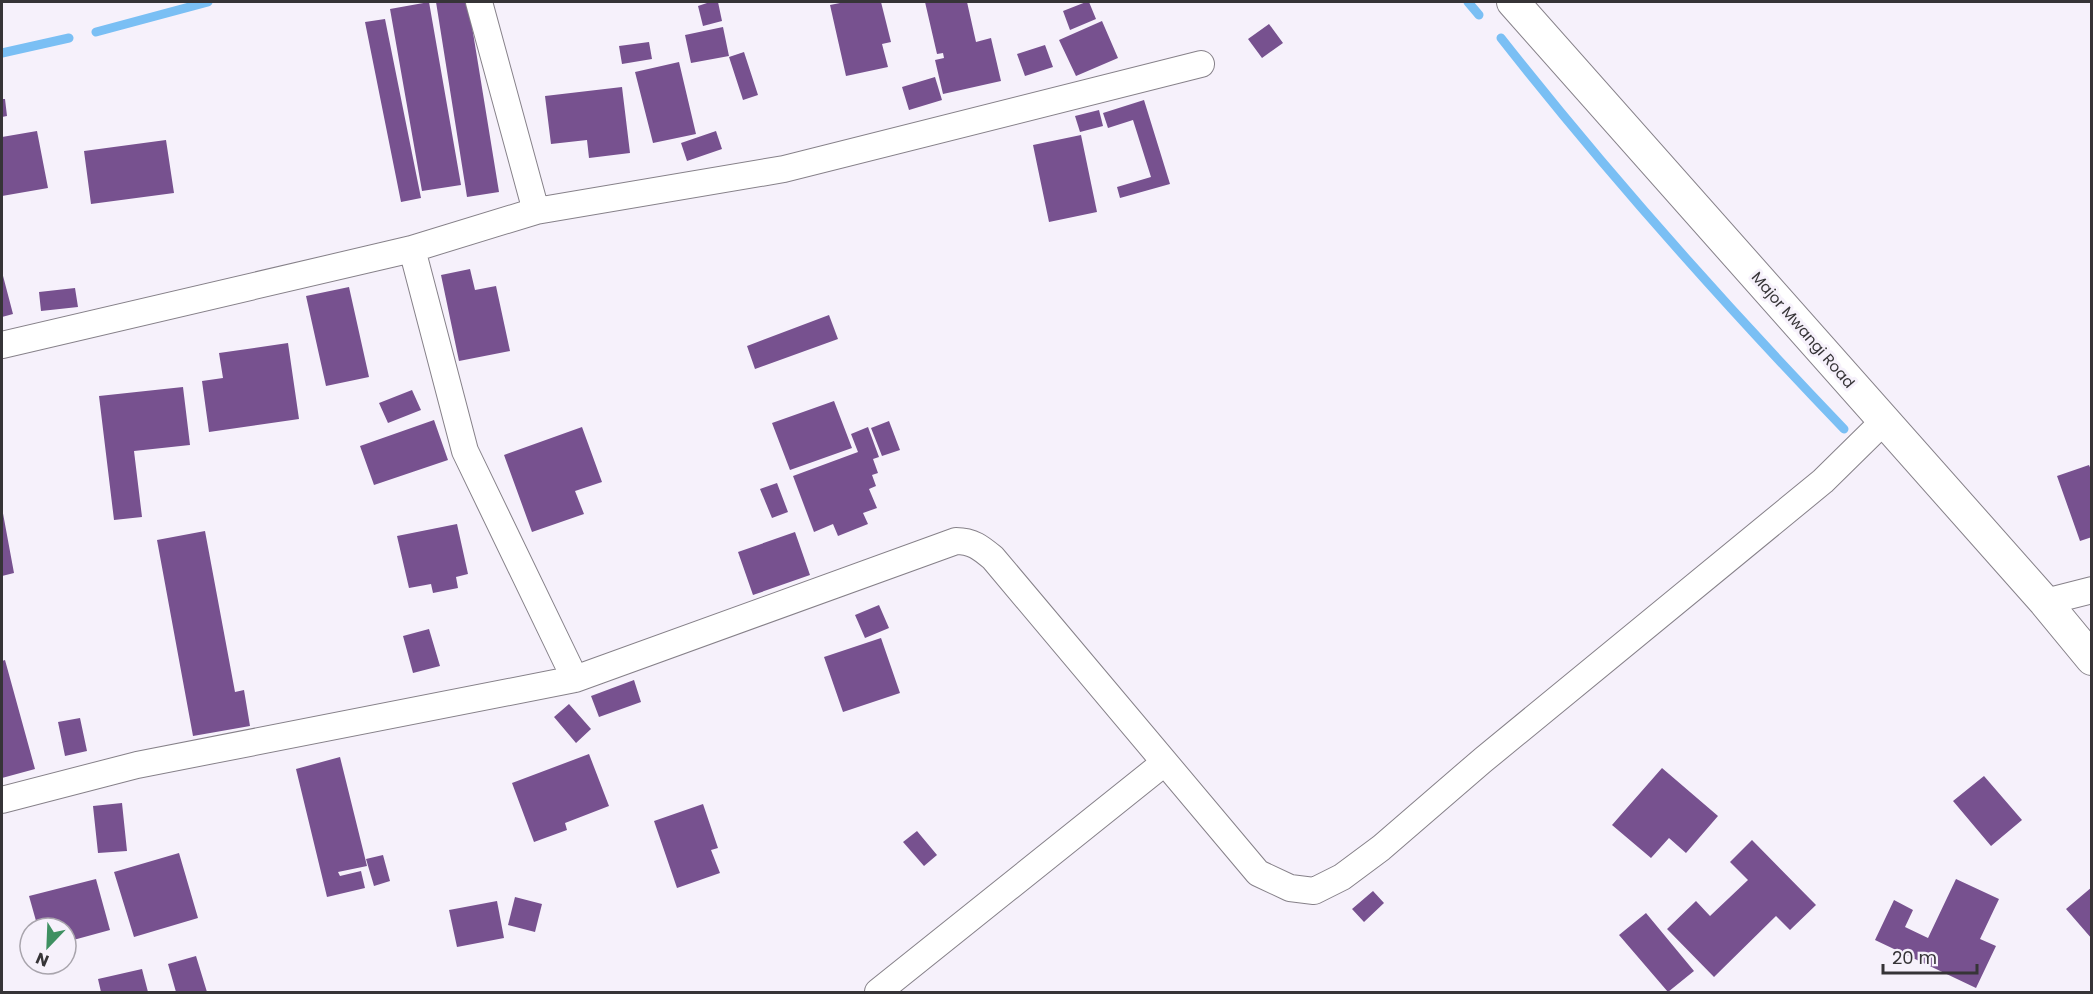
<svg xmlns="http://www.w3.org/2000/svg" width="2093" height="994" font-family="Poppins,sans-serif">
	<rect width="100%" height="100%" fill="#f6f1fb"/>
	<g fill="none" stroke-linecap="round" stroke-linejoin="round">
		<path stroke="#7abff4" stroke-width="9" d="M1468 2 1479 15
			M96 32 208 2
			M1501 38C1608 174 1724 304 1844 429
			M2 53 69 38"/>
	</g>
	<path fill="#77518f" d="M429 2 461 185 422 191 390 9Z
		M436 2H468L499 192 467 197Z
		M710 2H718L722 21 703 26 698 6Z
		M845 2H881L891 42 882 44 888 67 846 76 830 5Z
		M925 2H967L976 42 991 38 1001 81 943 94 935 60 944 58 943 53 937 54Z
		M1086 2H1089L1096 19 1070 30 1063 11Z
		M385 19 421 198 401 202 365 22Z
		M1102 21 1118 58 1076 76 1059 40Z
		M1269 24 1283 43 1262 58 1248 39Z
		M723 27 729 56 691 63 685 35Z
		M649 42 652 59 622 64 619 46Z
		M1045 45 1053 67 1025 76 1017 54Z
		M744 52 758 95 743 100 729 57Z
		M679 62 696 134 653 143 635 72Z
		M935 77 942 100 909 110 902 87Z
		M622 87 630 153 589 158 587 140 551 144 545 96Z
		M2 99H5L7 116 2 117Z
		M1144 100 1170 184 1120 198 1117 187 1151 177 1133 120 1108 128 1103 113Z
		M1099 110 1103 126 1080 132 1075 116Z
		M37 131 48 188 2 196V137Z
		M716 131 722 149 687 161 681 143Z
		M1081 135 1097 212 1049 222 1033 145Z
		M166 140 174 193 91 204 84 151Z
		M470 269 475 290 496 286 510 351 459 361 441 275Z
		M2 272 13 314 2 317Z
		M349 287 369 377 326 386 306 296Z
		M75 288 78 307 41 311 39 292Z
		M829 315 838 339 755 369 747 346Z
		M288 343 299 419 209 432 202 381 223 378 219 353Z
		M183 387 190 445 134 451 142 517 114 520 99 396Z
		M412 390 421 410 388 423 379 403Z
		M834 401 852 448 790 470 772 423Z
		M434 420 448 460 374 485 360 446Z
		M889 421 900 450 882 456 871 428Z
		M582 427 602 482 575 491 584 514 532 532 504 455Z
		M868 427 879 457 873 459 878 473 872 475 876 486 869 489 877 508 863 513 868 524 838 536 833 524 814 532 793 476 858 452 851 434Z
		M2089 465 2092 472V537L2080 541 2057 476Z
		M777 483 788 512 772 518 760 489Z
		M2 508 14 573 2 576Z
		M457 524 468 574 456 577 458 588 433 593 431 584 409 588 397 536Z
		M205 531 235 692 244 690 250 726 193 736 157 540Z
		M795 532 810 575 753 595 738 552Z
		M879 605 889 628 865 638 855 615Z
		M429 629 440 666 413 673 403 636Z
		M881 638 900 693 843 712 824 657Z
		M5 660 35 769 2 778V661Z
		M634 680 641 702 599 717 591 696Z
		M569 704 591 729 576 743 554 717Z
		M80 718 87 751 65 756 58 722Z
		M589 754 609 806 565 823 567 830 534 842 512 783Z
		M340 757 367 866 338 872 340 876 361 871 365 888 327 897 296 769Z
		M1662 768 1718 816 1686 853 1669 838 1651 858 1612 825Z
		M1984 776 2022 820 1991 846 1953 801Z
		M122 803 127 851 98 853 93 806Z
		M703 804 718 848 711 850 720 873 677 888 654 821Z
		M917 831 937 855 924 866 903 842Z
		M1752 840 1816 905 1790 930 1776 916 1714 977 1667 929 1696 901 1710 916 1748 880 1730 862Z
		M179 853 198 918 134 937 114 872Z
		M383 855 390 881 374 886 366 859Z
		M96 879 110 930 66 942V928H38L29 896Z
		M1956 879 1999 899 1980 939 1996 946 1976 988 1875 940 1894 900 1913 910 1905 927 1928 938Z
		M2092 887V939L2066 909Z
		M1373 891 1384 903 1364 922 1352 909Z
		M515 897 542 904 535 932 508 925Z
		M497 901 504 938 457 947 449 910Z
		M1646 913 1694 971 1668 992 1619 935Z
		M196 956 207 992H176L168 964Z
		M142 969 148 992H101L98 979Z"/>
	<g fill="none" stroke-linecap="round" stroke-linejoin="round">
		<defs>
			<path id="minor" d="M479 2 536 211
				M412 249 536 211 784 169 1201 64
				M2 345 412 249 465 451 575 679
				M2045 602 2092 590
				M2 800 137 765 575 679 956 541C973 541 981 548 993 558L1258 873 1290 888 1314 891 1342 877 1381 848 1483 760 1823 481 1884 421
				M878 992 1164 763"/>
			<path id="tertiary" d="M1513 2 2045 602 2092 659"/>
		</defs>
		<use href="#minor" stroke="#868189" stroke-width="28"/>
		<use href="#tertiary" stroke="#868189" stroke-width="34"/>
		<use href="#minor" stroke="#fff" stroke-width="26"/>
		<use href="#tertiary" stroke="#fff" stroke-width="32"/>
	</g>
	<g text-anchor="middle" stroke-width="6" stroke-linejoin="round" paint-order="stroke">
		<g font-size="15" fill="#363437" stroke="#f6f1fb">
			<text transform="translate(1803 330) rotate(49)" y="5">Major Mwangi Road</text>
		</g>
	</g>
	<rect width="2093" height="994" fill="none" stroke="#363437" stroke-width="6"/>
	<g transform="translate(48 946) rotate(203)"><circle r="28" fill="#f6f1fb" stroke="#a9a5ad" stroke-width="1.5"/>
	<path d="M0-4.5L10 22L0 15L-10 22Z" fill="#3e9061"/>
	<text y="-9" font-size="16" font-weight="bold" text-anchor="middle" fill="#363437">N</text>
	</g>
	<path d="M1883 964v9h94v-9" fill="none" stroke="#363437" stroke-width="3"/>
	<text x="1892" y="964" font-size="18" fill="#363437" stroke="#f6f1fb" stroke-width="4.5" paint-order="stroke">20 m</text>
</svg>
